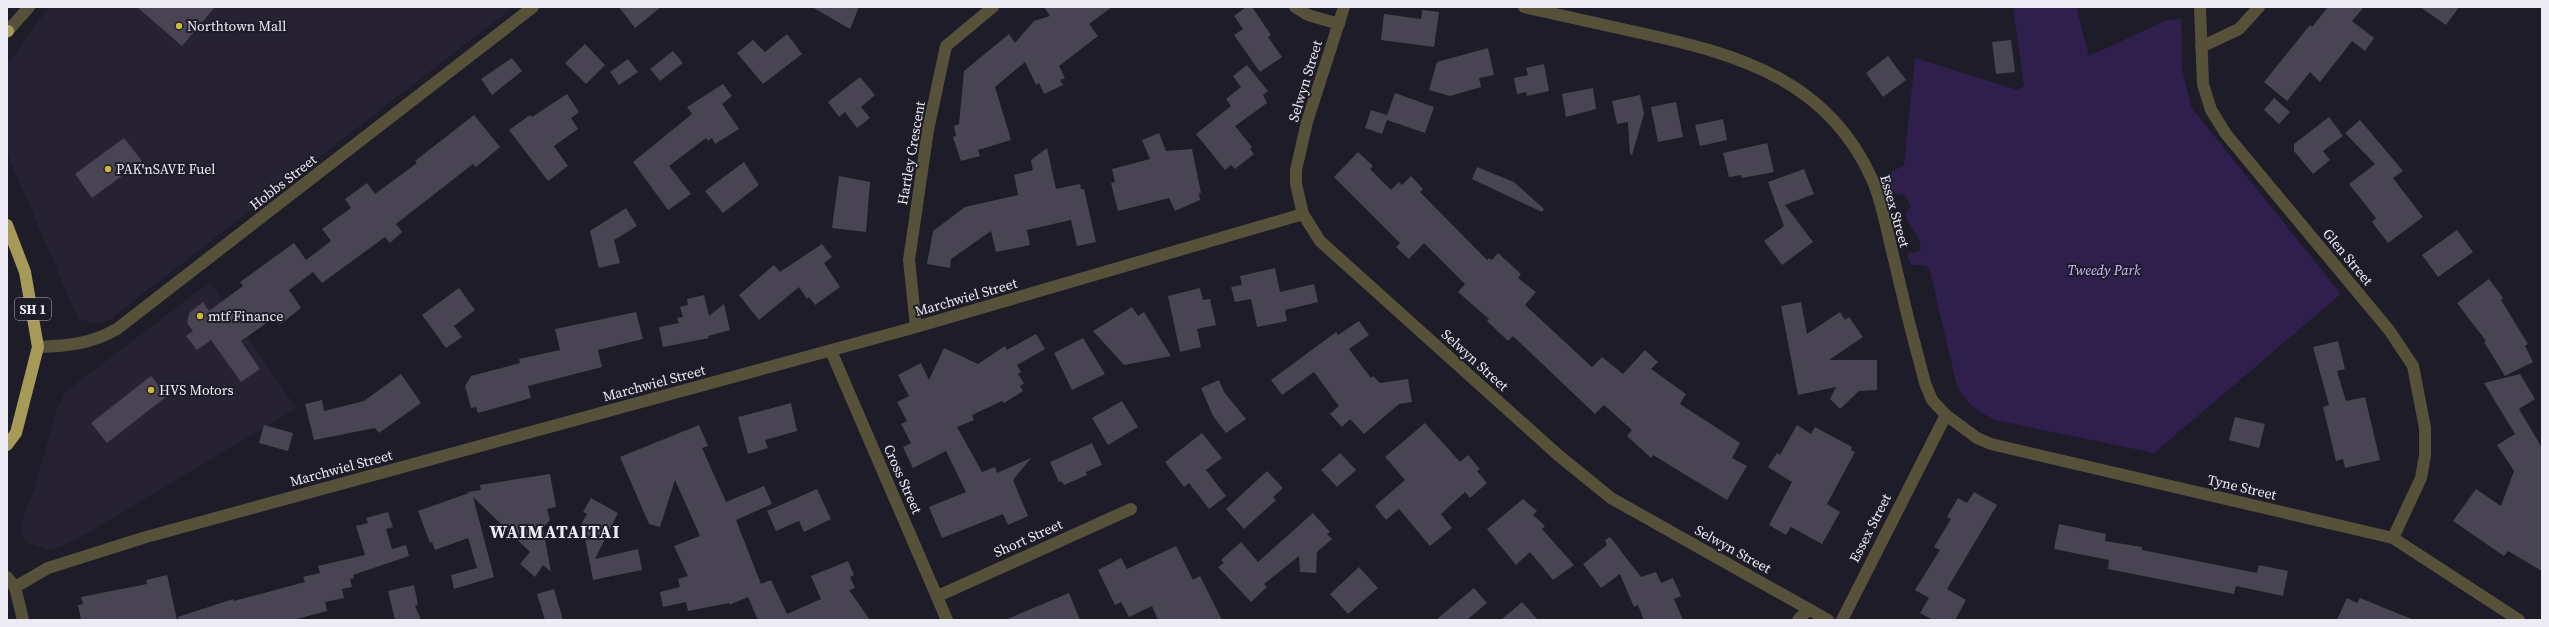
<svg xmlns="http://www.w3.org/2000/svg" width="2549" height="627" font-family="'Source Serif 4',serif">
	<rect width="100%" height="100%" fill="#1f1c29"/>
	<path fill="#272134" d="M49 7H513L109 320 96 323 78 319 7 153V65Z
		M210 282 296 408 86 534 58 548 47 550 26 542 22 533V521L34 490 56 412 65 392Z"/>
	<path fill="#2f1f4c" d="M2013 7H2076L2089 56 2167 20 2181 19 2182 68 2191 107 2341 294 2154 453 1995 420C1975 409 1965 404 1956 382L1930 271 1926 265H1912L1908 259V253L1918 252 1921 249C1920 234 1909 228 1905 214L1911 206 1904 194C1893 196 1886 191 1883 180L1887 175 1904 165 1915 58 2017 90 2024 86Z"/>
	<path fill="#484453" d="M137 7H215L182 46Z
		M619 7H661L635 28Z
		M812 7H859L850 29Z
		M1044 7H1112L1089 24 1098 36 1059 66 1065 78 1060 80 1063 85 1044 94 1039 83 1036 85 1025 62 995 87 1011 140 978 150 980 156 961 161 953 137 956 136 954 126 959 124 964 71 1009 34 1015 43 1034 21 1050 16Z
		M1246 7H1252L1271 35 1268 37 1282 57 1260 72 1234 35 1243 29 1234 16Z
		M2328 7H2364L2352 21 2374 38 2365 51 2352 41 2320 82 2310 72 2287 101 2264 82 2310 25 2312 27Z
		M2420 7H2459L2446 25Z
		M1422 10 1439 12 1434 47 1381 40 1384 14 1421 19Z
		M787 34 802 54 763 84 737 53 753 40 765 52Z
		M2011 40 2015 72 1996 74 1992 42Z
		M585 44 605 65 586 84 565 63Z
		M1488 48 1494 75 1479 78 1481 87 1450 96 1429 90 1437 62Z
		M673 51 683 63 660 81 650 69Z
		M1888 56 1906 80 1883 97 1866 73Z
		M512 58 522 71 492 95 481 79Z
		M628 59 638 72 619 85 610 72Z
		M1544 64 1549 91 1527 96 1526 92 1517 94 1514 78 1528 75 1526 68Z
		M1247 65 1268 91 1263 95 1267 103 1235 126 1252 147 1250 149 1254 154 1235 169 1231 165 1225 170 1196 134 1231 106 1226 99 1241 87 1233 76Z
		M860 77 875 95 861 107 870 118 857 128 845 112 839 117 828 102Z
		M723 84 732 96 722 104 739 129 715 144 712 138 708 141 706 138 669 166 691 194 668 210 633 162 692 114 687 107Z
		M1593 88 1596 109 1566 117 1562 94Z
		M1395 93 1434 107 1425 133 1387 120 1382 134 1365 128 1371 110 1387 115Z
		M567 94 579 112 571 118 578 129 554 146 568 166 548 181 509 130 530 115 532 117Z
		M1640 95 1644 114 1632 155 1630 154 1628 122 1617 124 1612 101Z
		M2274 98 2290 112 2279 124 2264 110Z
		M1676 102 1683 137 1658 142 1651 107Z
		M474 115 500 147 476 167 473 164 396 224 402 232 390 243 385 237 322 283 313 272 289 290 301 308 281 324 275 317 241 341 260 369 241 382 211 340 197 350 186 336 193 331 187 323 189 313 203 302 209 311 243 286 240 282 294 243 306 260 331 241 322 229 351 208 345 199 367 183 375 194 417 163 415 161Z
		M2329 117 2343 136 2323 151 2330 160 2313 174 2294 151V144Z
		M1723 119 1727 140 1700 146 1695 125Z
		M2360 120 2403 171 2393 178 2423 217 2388 243 2372 222 2376 218 2349 184 2375 164 2345 133Z
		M1159 133 1166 151 1192 149 1201 193H1199L1200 200 1175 211 1169 198 1118 211 1111 183 1115 182 1112 169 1150 159 1142 140Z
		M124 138 142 161 92 198 75 174Z
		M1767 143 1774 172 1742 178 1741 175 1729 177 1723 153Z
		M1047 148 1056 189 1080 184 1081 189H1084L1096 242 1077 246 1071 220 1027 230 1030 245 996 252 991 231 951 259 950 268 927 264 933 231 965 207 1018 195 1014 175 1033 170 1031 160Z
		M1358 152 1373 166 1370 169 1391 190 1399 182 1402 185 1411 176 1423 189 1420 192 1487 260 1489 258 1492 260 1498 253 1521 274 1518 278 1536 292 1525 305 1592 367 1602 357 1623 374 1645 350 1658 362 1651 369 1686 394 1680 404 1740 443 1732 458 1747 466 1727 500 1653 455 1651 458 1627 436 1632 430 1604 405 1595 414 1513 336 1508 341 1487 321 1489 319 1458 292 1465 284 1424 243 1409 259 1396 247 1400 243 1334 177Z
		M744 162 759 185 723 213 705 191Z
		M1477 167 1514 182 1544 209 1542 212 1472 179Z
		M1804 169 1814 194 1785 205 1813 242 1782 265 1764 241 1784 226 1768 182Z
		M839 176 870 182 866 232 832 228Z
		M626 208 637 226 614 240 620 263 599 268 590 231Z
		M2457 230 2473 252 2438 277 2422 255Z
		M822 244 832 257 824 263 840 287 815 305 809 297 807 299 799 287 759 320 739 295 774 265 780 272Z
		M1275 268 1280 292 1314 284 1318 302 1285 310 1287 321 1257 327 1251 299 1235 302 1231 287 1242 285 1240 276Z
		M2489 279 2503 298 2501 300 2528 344 2525 346 2533 362 2505 376 2484 342 2486 341 2457 303Z
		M459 288 475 310 454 326 462 337 446 348 422 315Z
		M1200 288 1203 300 1210 299 1216 325 1197 329 1201 347 1180 352 1168 296Z
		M704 295 709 316 724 304 730 330 708 336 709 338 663 347 659 327 679 323 677 318 683 317 680 307 688 305 687 299Z
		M1801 302 1807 334 1840 312 1845 320 1849 317 1863 337 1829 360H1877V390L1859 391 1840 409 1830 399 1836 387 1798 395 1781 306Z
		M1132 307 1138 316 1144 312 1171 356 1124 365 1093 331Z
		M636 312 643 339 598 350 602 367 528 386 531 398 478 413 476 407 471 408 465 386 471 376 520 363 519 359 560 350 555 329Z
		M1359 321 1369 335 1349 349 1371 378 1373 376 1380 383 1408 379 1412 402 1399 404 1364 434 1350 419 1342 427 1330 414 1339 406 1314 372 1282 395 1271 380 1336 332 1338 335Z
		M1036 334 1045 349 1017 365 1021 372 1018 374 1024 383 1020 386 1023 391 1004 403 1002 401 972 415 974 420 957 427 982 472 995 467 997 473 1031 458 1013 480 1028 516 1008 525 1003 514 942 538 929 507 966 492 946 451 913 468 903 447 911 443 901 424 907 421 897 402 909 396 898 375 921 363 929 380 944 348 978 364 1005 346 1007 350Z
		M1083 338 1105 374 1072 390 1054 353Z
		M2338 341 2345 369 2337 371 2346 401 2365 397 2380 460 2345 468 2343 459 2336 461 2323 407 2329 405 2313 347Z
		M401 374 421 403 379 433 375 428 314 440 305 404 322 400 324 411 364 401Z
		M2520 374 2535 399 2519 409 2542 448V571L2508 551 2504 556 2453 521 2476 489 2501 506 2514 471 2497 445 2515 434 2484 383Z
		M151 376 167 396 107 443 91 423Z
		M1219 380 1224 392 1246 419 1226 433 1213 416 1201 388Z
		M1122 401 1138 427 1108 445 1092 418Z
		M791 403 797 431 765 440 768 448 748 454 738 417Z
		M2235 417 2265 424 2259 448 2229 440Z
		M1425 423 1460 462 1468 455 1480 469 1477 471 1487 483 1470 498 1465 492 1441 514 1452 528 1430 546 1399 509 1386 520 1375 506 1405 480 1385 457Z
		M264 425 293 433 288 451 259 443Z
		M699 425 708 446 702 448 726 502 764 486 772 504 736 520 761 584 771 580 787 614 821 599 811 576 848 561 854 575 850 577 855 588 849 590 870 620H758L748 597 729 605V603L688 611 686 602 663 607 660 592 680 587 678 579 688 576 674 546 700 536 675 480 660 527 649 524 620 457Z
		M1797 425 1811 434 1815 427 1852 447 1851 450 1855 452 1827 504 1840 512 1822 544 1791 527 1786 535 1769 525 1792 482 1768 467 1777 453 1780 455Z
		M1202 433 1222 458 1206 470 1226 496 1209 509 1189 483 1184 487 1165 462Z
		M1092 443 1102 465 1086 472 1087 475 1064 485 1061 481 1059 482 1050 462Z
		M1340 453 1356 470 1337 487 1321 470Z
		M1267 471 1283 488 1273 497 1276 500 1244 529 1226 509Z
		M550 474 556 507 547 509 550 520 543 528 551 572 543 565 535 577 520 564 530 552 473 497 494 577 454 589 451 575 477 568 468 538 435 550 432 542 430 543 418 511 469 493 467 492 481 490 480 485Z
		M817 489 831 519 804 532 799 521 776 531 767 511Z
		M1974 492 1997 505 1947 589 1966 600 1955 620H1933L1920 613 1929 598 1915 590 1940 550 1934 547 1951 519 1947 517 1958 498 1967 503Z
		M591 498 618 513 595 559 638 549 642 570 593 580 582 523 587 514 583 512Z
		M1523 499 1537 511 1533 515 1545 526 1542 529 1574 565 1553 580 1530 552 1516 565 1487 529Z
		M388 512 393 527 386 529 392 549 406 545 409 556 353 575 354 578 350 579 352 587 342 589 344 598 325 602 327 611 293 620H179L178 617 233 599 234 601 305 582 303 577 320 573 318 566 365 555 356 526 368 523 366 518Z
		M1313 513 1330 532 1327 534 1332 539 1317 552 1316 573 1300 572 1299 556 1264 584 1267 587 1251 602 1218 567 1224 563 1221 560 1241 542 1258 562Z
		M2059 524 2106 534 2105 541 2142 547V550L2257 573 2259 565 2288 571 2283 596 2236 586 2234 594 2108 569 2109 560 2054 549Z
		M1610 537 1641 577 1656 572 1661 583 1673 578 1681 596 1674 599 1683 620H1644L1638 605 1634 607 1620 574 1601 588 1583 564 1607 545 1605 540Z
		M1176 546 1193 580 1200 576 1222 620H1158L1152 606 1129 617 1121 602 1115 605 1098 570 1121 558 1127 569Z
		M1359 567 1378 588 1348 614 1330 594Z
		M167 575 177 620H81L78 605 83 604 81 597 147 584 146 580Z
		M414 585 418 605 415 606 421 620H395L388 591Z
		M1474 588 1487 603 1467 620H1436Z
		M554 589 563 620H545L537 594Z
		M1069 593 1080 620H1005Z
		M2347 598 2357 603 2360 598 2414 620H2337Z
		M1522 602 1538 620H1501Z"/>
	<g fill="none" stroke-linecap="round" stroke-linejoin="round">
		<path stroke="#565239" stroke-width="12" d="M1295 7 1308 15 1339 24
			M1344 7 1307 122 1296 170V184L1303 214 1320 241 1558 455 1611 498 1828 620
			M1524 7C1564 16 1604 25 1645 34 1741 55 1828 81 1872 179 1882 202 1886 227 1892 251 1902 295 1913 339 1925 383L1932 400 1946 415 1842 620
			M2200 7 2203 84 2211 110 2226 134 2389 330 2413 366 2425 428V455L2421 478 2393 538
			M7 32 29 7
			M2201 47 2239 29 2259 7
			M916 327 909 260 928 130 946 46 993 7
			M38 347C67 346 91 344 117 329L533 7
			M831 351 947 620
			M1946 415 1977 438 1991 444 2393 538 2519 620
			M7 577 15 587 23 620
			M15 587 48 568 146 537 916 327 1303 214
			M938 596 1131 509
			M1798 620 1809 609"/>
		<path stroke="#a59a58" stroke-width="12" d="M7 31H8
			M7 225 25 272 38 347 16 433 7 445"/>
	</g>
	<g fill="#ccb938" stroke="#1f1c29" stroke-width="1.5">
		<circle cx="179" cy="26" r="4"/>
		<circle cx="108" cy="169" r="4"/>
		<circle cx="200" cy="316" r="4"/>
		<circle cx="151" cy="390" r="4"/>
	</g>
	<g text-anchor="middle" stroke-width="4" stroke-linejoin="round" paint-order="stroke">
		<rect fill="#1f1c29" stroke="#afadb7" stroke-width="1" x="15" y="298" width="36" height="22" rx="3"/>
		<g font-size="13" font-weight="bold" fill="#edebf4">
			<text x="33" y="314">SH 1</text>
		</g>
		<g font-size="14" fill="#edebf4" stroke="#1f1c29" text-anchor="start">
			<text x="187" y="31">Northtown Mall</text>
			<text x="116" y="174">PAK'nSAVE Fuel</text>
			<text x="208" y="321">mtf Finance</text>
			<text x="159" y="395">HVS Motors</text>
		</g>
		<g font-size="14" fill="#edebf4" stroke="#1f1c29">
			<text transform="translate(1305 81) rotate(-73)" y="5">Selwyn Street</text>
			<text transform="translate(911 153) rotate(-80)" y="5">Hartley Crescent</text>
			<text transform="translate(283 182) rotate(-38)" y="5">Hobbs Street</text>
			<text transform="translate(1895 211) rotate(74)" y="5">Essex Street</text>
			<text transform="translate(2348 257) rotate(50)" y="5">Glen Street</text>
			<text transform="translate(966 297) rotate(-16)" y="5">Marchwiel Street</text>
			<text transform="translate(1475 360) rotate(42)" y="5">Selwyn Street</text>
			<text transform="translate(654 383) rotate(-15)" y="5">Marchwiel Street</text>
			<text transform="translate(341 468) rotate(-15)" y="5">Marchwiel Street</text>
			<text transform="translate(903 479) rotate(66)" y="5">Cross Street</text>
			<text transform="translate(2242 487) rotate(13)" y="5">Tyne Street</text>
			<text transform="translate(1870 528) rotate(-63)" y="5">Essex Street</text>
			<text transform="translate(1028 538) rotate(-24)" y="5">Short Street</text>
			<text transform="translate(1733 549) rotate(29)" y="5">Selwyn Street</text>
		</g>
		<g font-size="14" font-style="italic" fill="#cebbfe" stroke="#1f1c29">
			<text x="2104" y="275">Tweedy Park</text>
		</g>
		<g font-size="18" font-weight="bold" letter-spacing="1" fill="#edebf4" stroke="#1f1c29">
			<text x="555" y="538">WAIMATAITAI</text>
		</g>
	</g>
	<rect width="2549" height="627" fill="none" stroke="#edebf4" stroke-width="16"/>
</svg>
